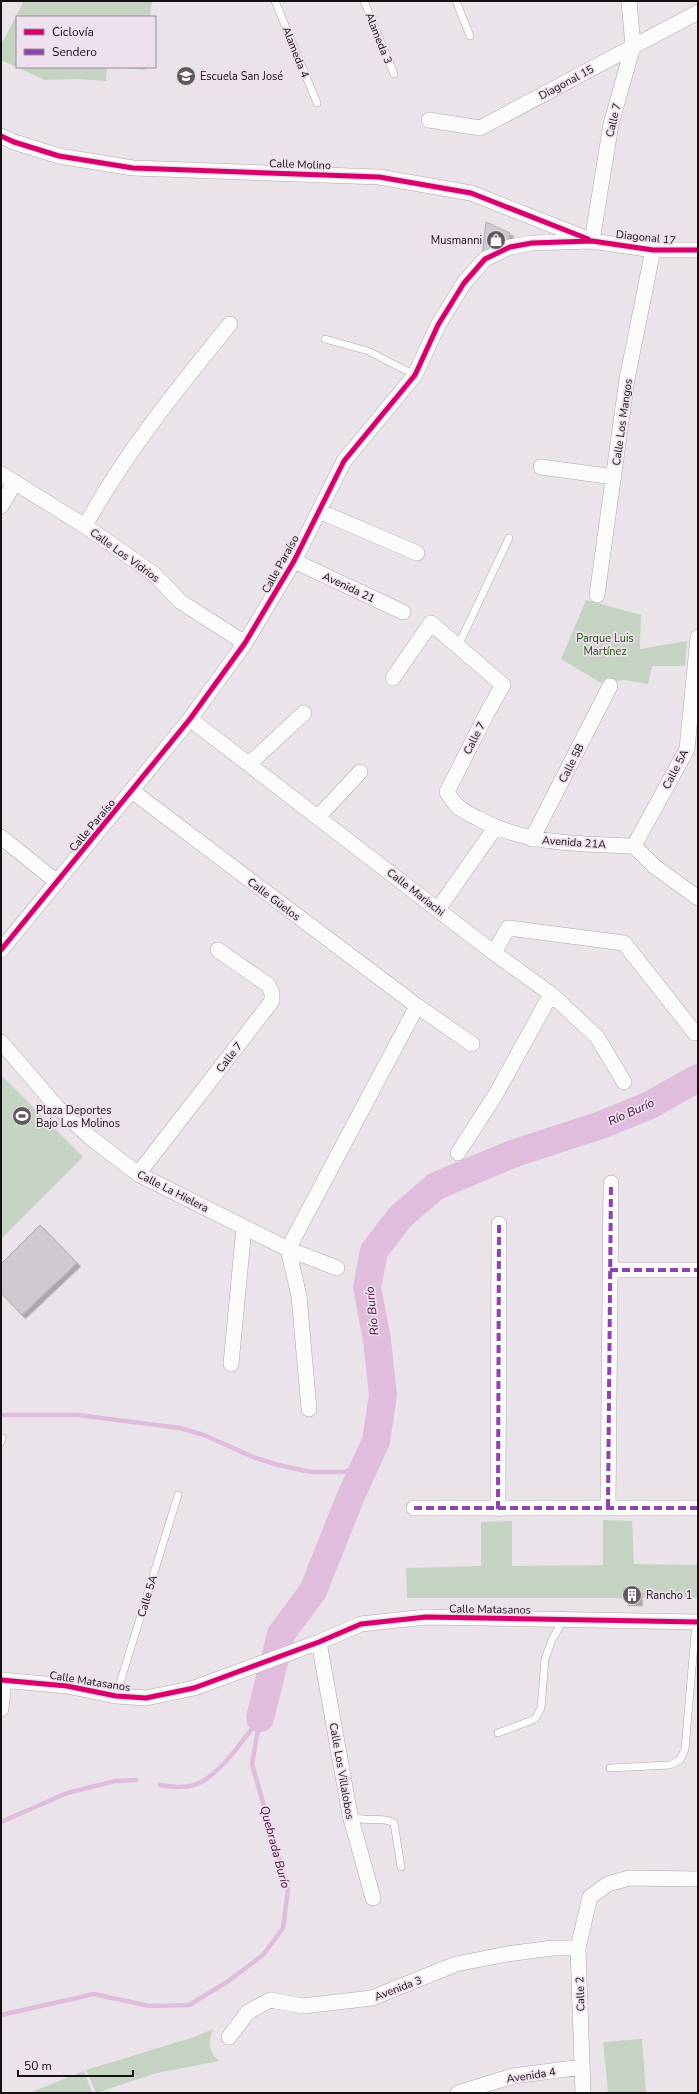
<svg xmlns="http://www.w3.org/2000/svg" width="699" height="2094" font-family="'Nunito Sans',sans-serif">
	<defs>
		<filter id="shadow"><feDropShadow dx="3.5" dy="3.5" stdDeviation="0" flood-color="#0004"/></filter>
	</defs>
	<rect width="100%" height="100%" fill="#eae4ea"/>
	<path fill="#c5d4c2" d="M24 1H152L150 17H17V67H146V70L107 67 106 81 76 79 45 80 1 60V45Z
		M586 600 641 615 640 649 687 641 685 666H652L648 684 625 680 601 683 561 659Z
		M1 1075 83 1157 1 1239Z
		M603 1520 632 1521 634 1564 698 1565V1598H407L406 1568 481 1566V1522L512 1521V1566L603 1565Z
		M213 2029C208 2043 208 2051 219 2061L157 2073 96 2093 86 2070 194 2037Z
		M642 2039 646 2093H608L603 2042Z
		M84 2071 92 2093H29Z"/>
	<g fill="none" stroke-linecap="round" stroke-linejoin="round">
		<path stroke="#e1bddd" stroke-width="4.5" d="M1 1415H78L180 1428 204 1435 253 1457 278 1465 311 1472H345L367 1461
			M160 1785C170 1787 184 1788 194 1785 218 1778 244 1739 259 1719
			M1 1822 67 1793 115 1781 136 1780
			M1 2015 94 1994 149 2006 189 2005 227 1982 263 1955 283 1928 288 1890 252 1764 260 1718"/>
		<path stroke="#e1bddd" stroke-width="28" d="M260 1718 281 1634 313 1591 350 1498 376 1441 383 1395 377 1340 367 1287 374 1251 400 1217 436 1186 515 1153 601 1125 650 1105 698 1078"/>
	</g>
	<path fill="#cfcacf" stroke="#b4afb4" filter="url(#shadow)" d="M486 222 510 233 506 248 482 257Z
		M40 1225 77 1263 22 1315 1 1293V1264Z
		M624 1588 638 1589 639 1602H625Z"/>
	<g fill="none" stroke-linecap="round" stroke-linejoin="round">
		<defs>
			<path id="service" d="M275 1 317 103
				M364 1 394 74
				M456 1 470 36
				M325 339 368 351 415 375
				M458 646 509 538
				M1 1442 2 1438
				M116 1696 178 1495
				M498 1733 535 1719 541 1708 545 1659 552 1640 563 1620
				M610 1768 670 1765 680 1760 685 1749 696 1622
				M352 1816C365 1824 381 1815 394 1823L401 1867"/>
			<path id="minor" d="M429 120 480 128 698 12
				M1 136 14 142 59 156 133 168 379 177 471 193 585 238
				M592 241 611 124 633 46 629 1
				M541 467 614 477
				M1 474 85 526 154 574 181 602 245 643
				M1 506 15 482
				M319 511 417 553
				M85 526C125 453 178 388 230 324
				M294 561 403 612
				M597 595 627 379 653 250
				M393 678 431 623 503 685 487 713 447 792C457 809 462 810 479 819 527 845 580 844 634 846L654 866 698 898
				M190 719 494 953 551 994 597 1037 624 1082
				M249 764 304 713
				M132 791 417 1006 472 1044
				M318 817 360 772
				M1 837 57 882
				M532 839 610 686
				M634 846 687 749 698 637
				M438 909 495 828
				M1 950 190 719 245 643 294 561 344 461 415 375 438 325 464 283 485 259 510 247 532 243 592 241 653 250H698
				M494 953 508 928 624 943 695 1033
				M1 1042 57 1107 91 1138 138 1174 288 1249 337 1268
				M458 1153 496 1094 551 994
				M138 1174 272 1001V993L268 985 218 950
				M610 1270H698
				M231 1364 244 1227
				M309 1409 299 1296 288 1249 417 1006
				M608 1507 611 1183
				M414 1508H698
				M498 1509 499 1224
				M319 1642 350 1815 373 1898
				M1 1680 67 1686 116 1696 146 1698 194 1688 319 1642 361 1624 426 1617 698 1622
				M1 1709 4 1680
				M229 2037 248 2012 270 2000 303 2006 372 1998 456 1964 507 1954 553 1948H578
				M458 2093 513 2076 582 2067
				M583 2093 578 1948 590 1897 608 1884 629 1878 698 1879"/>
		</defs>
		<use href="#service" stroke="#ada8ac" stroke-width="8"/>
		<use href="#minor" stroke="#ada8ac" stroke-width="16"/>
		<path stroke="#d1d0d1" stroke-width="2.5" stroke-dasharray="1 3" stroke-linecap="butt" d="M603 608C613 628 612 650 611 672"/>
		<use href="#service" stroke="#fcfbfc" stroke-width="7"/>
		<use href="#minor" stroke="#fcfbfc" stroke-width="15"/>
		<path stroke="#8e44ad" stroke-width="4" stroke-dasharray="8 4" stroke-linecap="butt" d="M610 1270H698
			M608 1507 611 1183
			M414 1508H698
			M498 1509 499 1224"/>
		<defs>
			<path id="cycleway" d="M1 136 14 142 59 156 133 168 379 177 471 193 588 239
				M1 950 190 719 245 643 294 561 344 461 415 375 438 325 464 283 485 259 510 247 532 243 592 241 653 250H698
				M1 1680 67 1686 116 1696 146 1698 194 1688 319 1642 361 1624 426 1617 698 1622"/>
		</defs>
		<use href="#cycleway" stroke="#eee0ec" stroke-width="8"/>
		<use href="#cycleway" stroke="#d6006c" stroke-width="5"/>
	</g>
	<defs>
		<symbol id="school-disc" viewBox="-11 -11 22 22"><circle r="9.5" fill="#605a5f" stroke="#eee0ec"/><path d="M0-5L7-2L0 1L-7-2ZM-4 1L0 2.5L4 1V4Q0 6-4 4Z" fill="#fff"/></symbol>
		<symbol id="shop-disc" viewBox="-11 -11 22 22"><circle r="9.5" fill="#605a5f" stroke="#eee0ec"/><path d="M-5-2.5h2.3a2.7 3.5 0 0 1 5.4 0H5L5.5 6h-11ZM-1.5-2.5h3a1.5 2.3 0 0 0-3 0Z" fill="#fff"/></symbol>
		<symbol id="stadium-disc" viewBox="-11 -11 22 22"><circle r="9.5" fill="#605a5f" stroke="#eee0ec"/><path d="M0-5a6.5 5 0 1 0 0 10a6.5 5 0 1 0 0-10ZM-3.5-1.8h7v3.6h-7Z" fill="#fff"/></symbol>
		<symbol id="building-disc" viewBox="-11 -11 22 22"><circle r="9.5" fill="#605a5f" stroke="#eee0ec"/><path d="M-4-6H4V6H1V3H-1V6H-4ZM-2.5-4.3h1.7v1.8h-1.7ZM.8-4.3h1.7v1.8H.8ZM-2.5-1h1.7V.8h-1.7ZM.8-1h1.7V.8H.8Z" fill="#fff"/></symbol>
	</defs>
	<g fill-rule="evenodd">
		<use href="#school-disc" x="175" y="65" width="22" height="22"/>
		<use href="#shop-disc" x="485" y="229" width="22" height="22"/>
		<use href="#stadium-disc" x="11" y="1105" width="22" height="22"/>
		<use href="#building-disc" x="621" y="1584" width="22" height="22"/>
	</g>
	<g text-anchor="middle" stroke-width="3.5" stroke-linejoin="round" paint-order="stroke">
		<g font-size="11" fill="#151014" stroke="#eee0ec">
			<text transform="translate(379 38) rotate(68)" y="4">Alameda 3</text>
			<text transform="translate(296 52) rotate(68)" y="4">Alameda 4</text>
			<text transform="translate(566 82) rotate(-28)" y="4">Diagonal 15</text>
			<text transform="translate(613 120) rotate(-77)" y="4">Calle 7</text>
			<text transform="translate(300 164) rotate(2)" y="4">Calle Molino</text>
			<text transform="translate(646 237) rotate(6)" y="4">Diagonal 17</text>
			<text transform="translate(622 422) rotate(-82)" y="4">Calle Los Mangos</text>
			<text transform="translate(125 555) rotate(36)" y="4">Calle Los Vidrios</text>
			<text transform="translate(280 564) rotate(-61)" y="4">Calle Paraíso</text>
			<text transform="translate(349 587) rotate(25)" y="4">Avenida 21</text>
			<text transform="translate(474 738) rotate(-63)" y="4">Calle 7</text>
			<text transform="translate(571 763) rotate(-63)" y="4">Calle 5B</text>
			<text transform="translate(675 769) rotate(-63)" y="4">Calle 5A</text>
			<text transform="translate(92 825) rotate(-50)" y="4">Calle Paraíso</text>
			<text transform="translate(574 842) rotate(4)" y="4">Avenida 21A</text>
			<text transform="translate(416 892) rotate(38)" y="4">Calle Mariachi</text>
			<text transform="translate(274 899) rotate(37)" y="4">Calle Güelos</text>
			<text transform="translate(229 1057) rotate(-52)" y="4">Calle 7</text>
			<text transform="translate(173 1191) rotate(27)" y="4">Calle La Hielera</text>
			<text transform="translate(147 1596) rotate(-73)" y="4">Calle 5A</text>
			<text transform="translate(490 1609) rotate(1)" y="4">Calle Matasanos</text>
			<text transform="translate(90 1681) rotate(9)" y="4">Calle Matasanos</text>
			<text transform="translate(342 1771) rotate(80)" y="4">Calle Los Villalobos</text>
			<text transform="translate(398 1988) rotate(-21)" y="4">Avenida 3</text>
			<text transform="translate(580 1994) rotate(-92)" y="4">Calle 2</text>
			<text transform="translate(531 2075) rotate(-9)" y="4">Avenida 4</text>
		</g>
		<g font-size="11" fill="#151014" stroke="#eee0ec" text-anchor="start">
			<text x="200" y="80">Escuela San José</text>
			<text x="482" y="244" text-anchor="end">Musmanni</text>
			<text x="36" y="1114">Plaza Deportes<tspan x="36" dy="13">Bajo Los Molinos</tspan></text>
			<text x="646" y="1599">Rancho 1</text>
		</g>
		<g font-size="11" fill="#1d5311" stroke="#eee0ec">
			<text x="605" y="642">Parque Luis<tspan x="605" dy="13">Martínez</tspan></text>
		</g>
		<g font-size="12" font-style="italic" fill="#460b44" stroke="#eee0ec">
			<text transform="translate(631 1112) rotate(-24)" y="4">Río Burío</text>
			<text transform="translate(372 1311) rotate(-96)" y="4">Río Burío</text>
			<text transform="translate(275 1847) rotate(75)" y="4">Quebrada Burío</text>
		</g>
	</g>
	<rect width="699" height="2094" fill="none" stroke="#151014" stroke-width="4"/>
	<rect x="16" y="16" width="140" height="52" fill="#eee0ec" stroke="#978d96"/>
	<rect x="24" y="29" width="20" height="6" fill="#d6006c" stroke="#978d96"/>
	<text x="52" y="36" font-size="12" fill="#151014">Ciclovía</text>
	<rect x="24" y="49" width="20" height="6" fill="#8e44ad" stroke="#978d96"/>
	<text x="52" y="56" font-size="12" fill="#151014">Sendero</text>
	<path d="M18 2070v6h115v-6" fill="none" stroke="#151014" stroke-width="2"/>
	<text x="24" y="2070" font-size="12" fill="#151014" stroke="#eee0ec" stroke-width="3" paint-order="stroke">50 m</text>
</svg>
